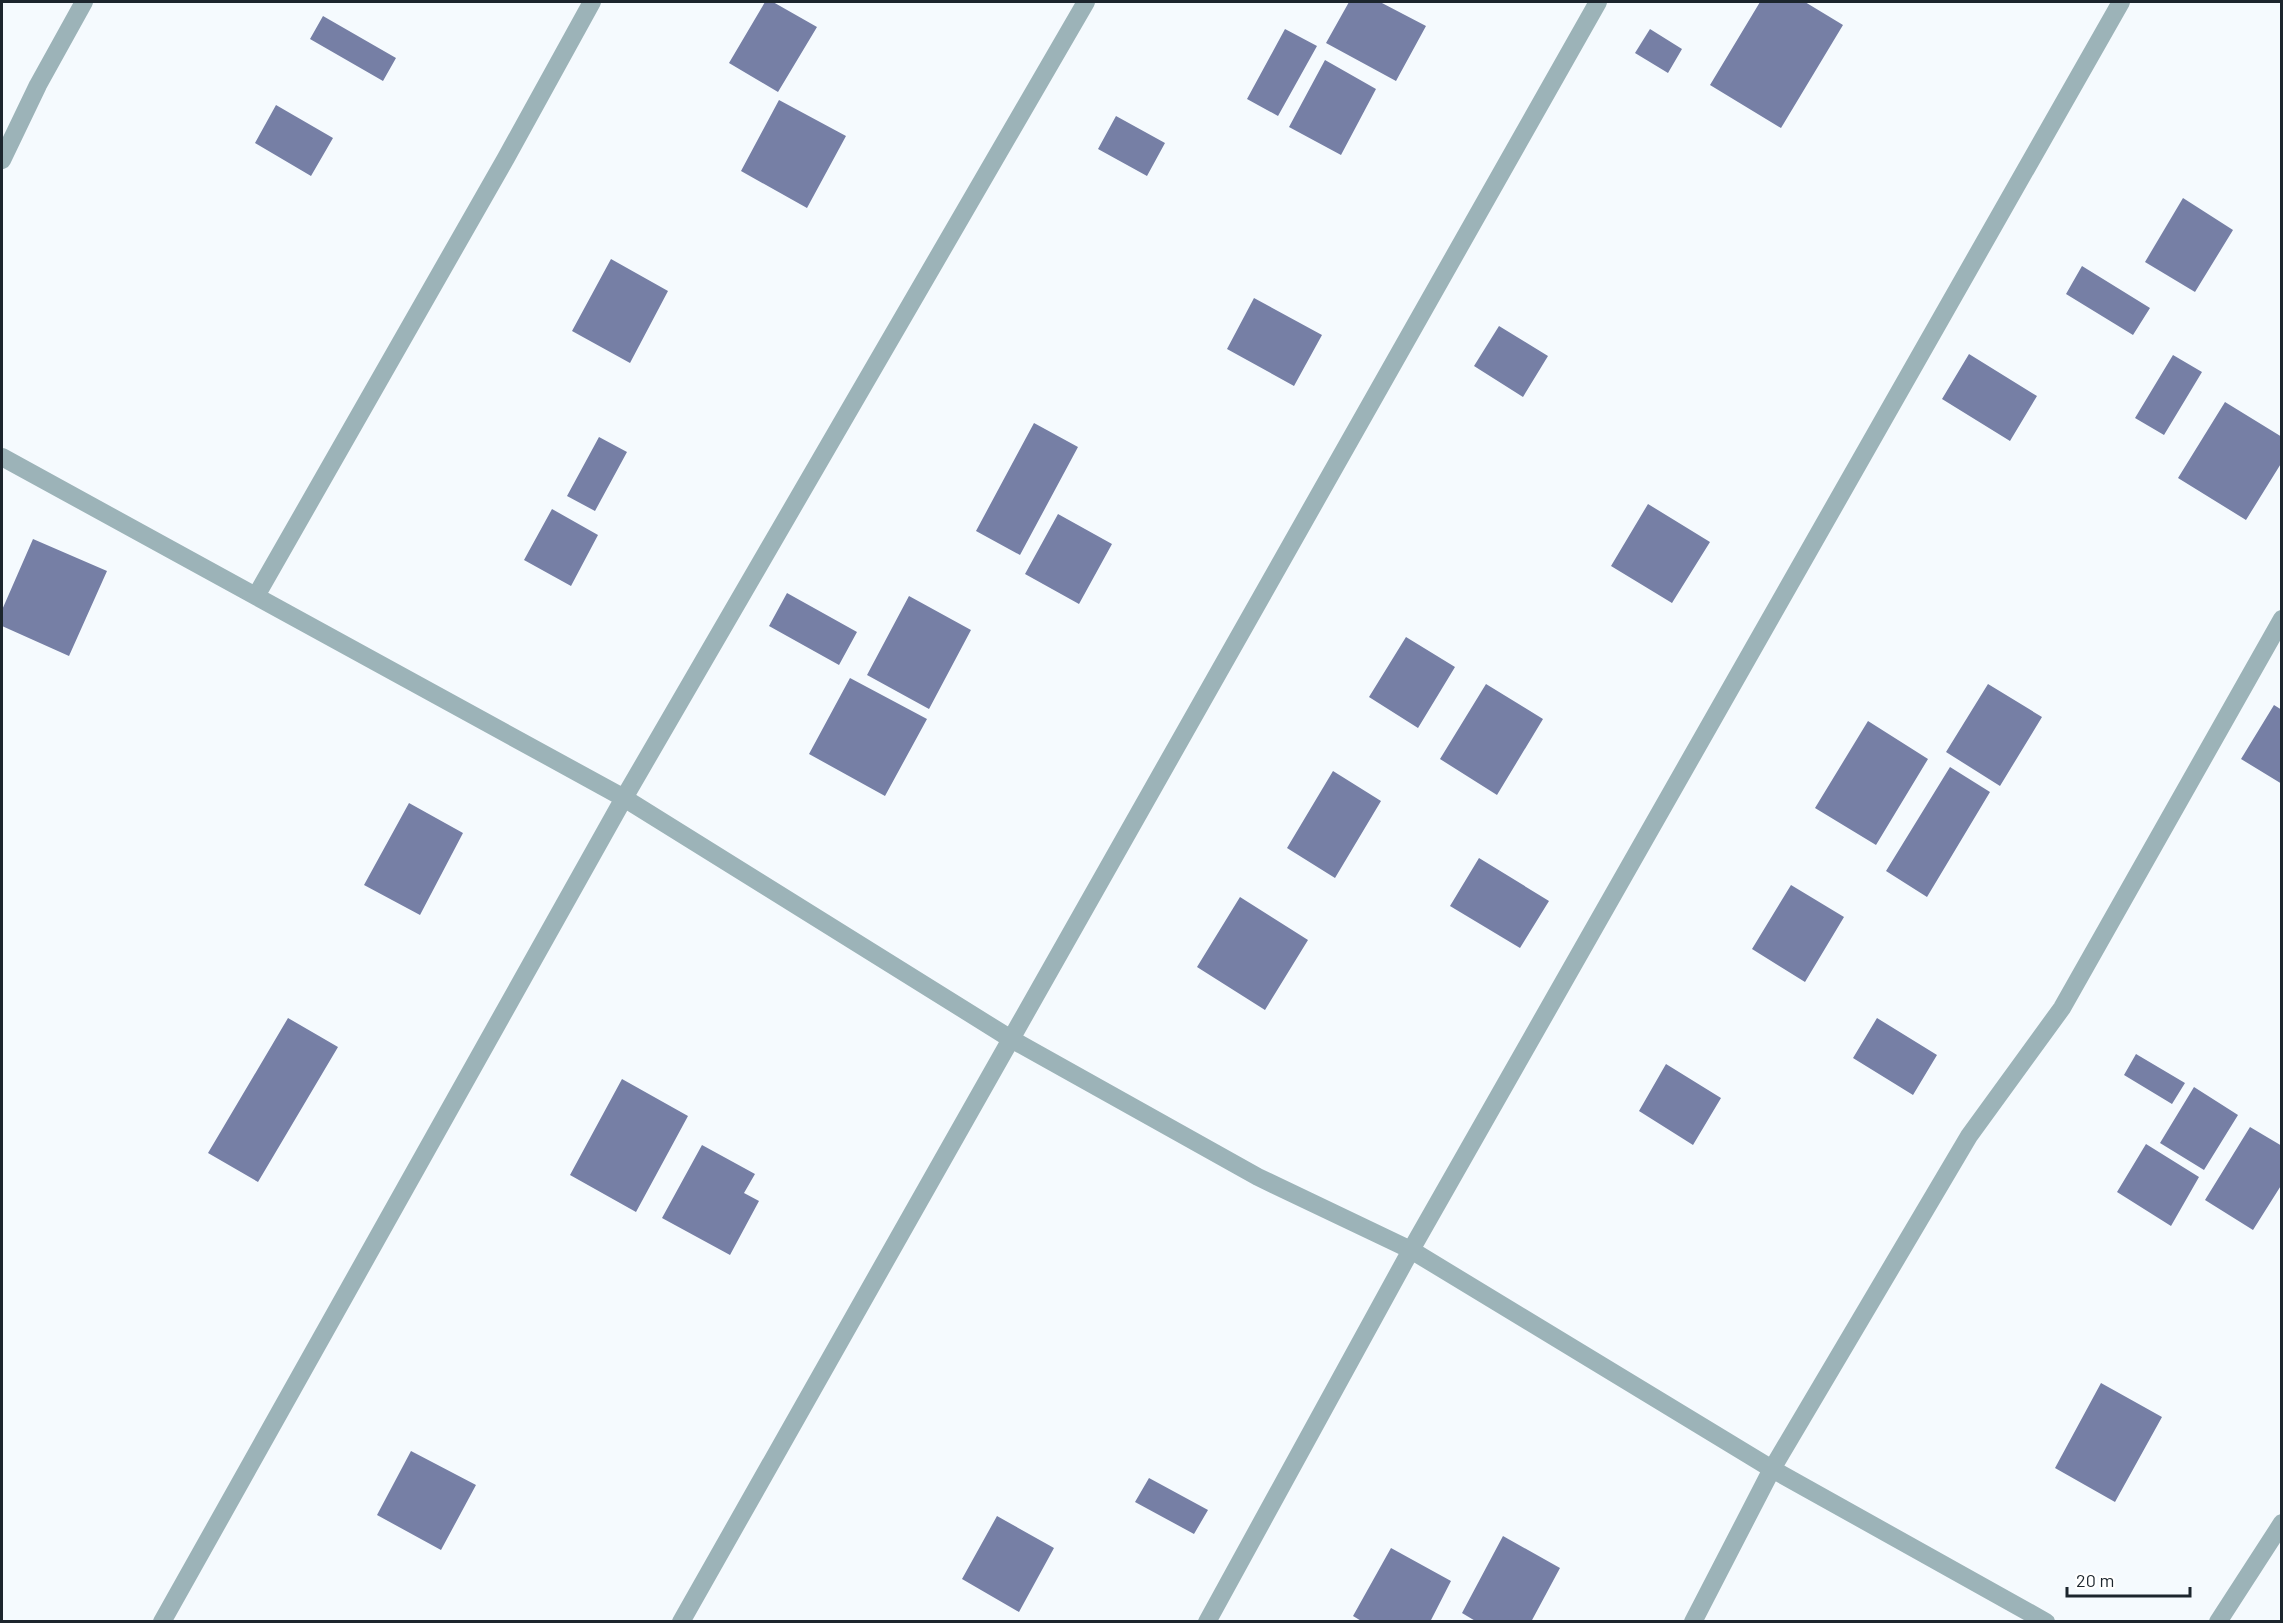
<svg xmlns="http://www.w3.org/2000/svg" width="2283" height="1623" font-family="Barlow,sans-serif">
	<rect width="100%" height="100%" fill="#f5fafe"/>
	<path fill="#767fa5" d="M765 2H773L817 27 778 92 729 63Z
		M1349 2H1380L1426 26 1396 81 1326 43Z
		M1760 2H1805L1843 25 1781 128 1710 85Z
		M323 16 396 58 383 81 310 39Z
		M1285 29 1317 46 1278 116 1247 99Z
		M1650 29 1682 49 1668 73 1635 53Z
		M1325 60 1376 89 1341 155 1289 127Z
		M779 100 846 136 807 208 741 171Z
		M276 105 333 138 311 176 255 143Z
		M1116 116 1165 143 1147 176 1098 149Z
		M2183 198 2233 230 2195 292 2145 262Z
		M611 259 668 291 630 363 572 331Z
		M2082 266 2150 308 2133 335 2066 294Z
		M1254 298 1322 335 1294 386 1227 349Z
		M1499 326 1548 356 1523 397 1474 366Z
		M1969 354 2037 396 2010 441 1942 399Z
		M2173 355 2202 372 2164 435 2135 418Z
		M2225 402 2282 437V462L2246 520 2178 478Z
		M1034 423 1078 447 1020 555 976 531Z
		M599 437 627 452 595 511 567 496Z
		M1648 504 1710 542 1672 603 1611 566Z
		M552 509 598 535 571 586 524 560Z
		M1058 514 1112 544 1079 604 1025 574Z
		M33 539 107 571 69 656 2 626V610Z
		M787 593 857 632 839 665 769 626Z
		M909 596 971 630 929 709 867 675Z
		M1406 637 1455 667 1418 728 1369 697Z
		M850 678 927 719 885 796 809 754Z
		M1486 684 1543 719 1497 795 1440 759Z
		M1988 684 2042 717 2000 786 1946 752Z
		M2274 705 2282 710V784L2241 759Z
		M1868 721 1928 759 1876 845 1815 808Z
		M1950 767 1990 792 1927 897 1886 871Z
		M1333 771 1381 801 1335 878 1287 848Z
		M409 803 463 833 420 915 364 885Z
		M1479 858 1549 901 1520 948 1450 906Z
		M1791 885 1844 917 1805 982 1752 949Z
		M1240 897 1308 940 1265 1010 1197 967Z
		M288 1018 338 1047 258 1182 208 1153Z
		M1877 1018 1937 1055 1913 1095 1853 1058Z
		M2136 1054 2185 1083 2172 1104 2124 1075Z
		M1666 1064 1721 1098 1693 1145 1639 1111Z
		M622 1079 688 1116 636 1212 570 1175Z
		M2194 1087 2238 1115 2204 1170 2160 1143Z
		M2250 1127 2282 1146V1184L2253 1230 2205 1200Z
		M2146 1144 2199 1177 2171 1226 2117 1192Z
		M702 1145 755 1174 744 1193 759 1201 730 1255 662 1218Z
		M2101 1383 2162 1417 2115 1502 2055 1468Z
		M411 1451 476 1485 441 1550 377 1515Z
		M1149 1478 1208 1510 1194 1534 1135 1502Z
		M997 1516 1054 1548 1019 1612 962 1579Z
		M1503 1536 1560 1568 1531 1622H1477L1462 1613Z
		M1391 1548 1451 1581 1430 1622H1363L1353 1616Z"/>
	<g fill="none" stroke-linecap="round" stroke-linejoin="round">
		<path stroke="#9cb3b8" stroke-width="18" d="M2 160 38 85 84 2
			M2 457 624 798 1011 1039 1258 1177 1411 1250 1772 1469 2046 1622
			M256 596 506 158 592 2
			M162 1622 624 798 1086 2
			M681 1622 1598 2
			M1207 1622 1411 1250 2121 2
			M1693 1622 1772 1469 1969 1136 2062 1008 2282 619
			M2218 1622 2282 1523"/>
	</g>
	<rect width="2283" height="1623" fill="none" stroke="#1c252d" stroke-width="6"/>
	<path d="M2067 1587v9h123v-9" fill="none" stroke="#1c252d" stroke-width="3"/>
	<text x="2076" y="1587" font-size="18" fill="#1c252d" stroke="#ffffff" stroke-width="4.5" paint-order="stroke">20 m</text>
</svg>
